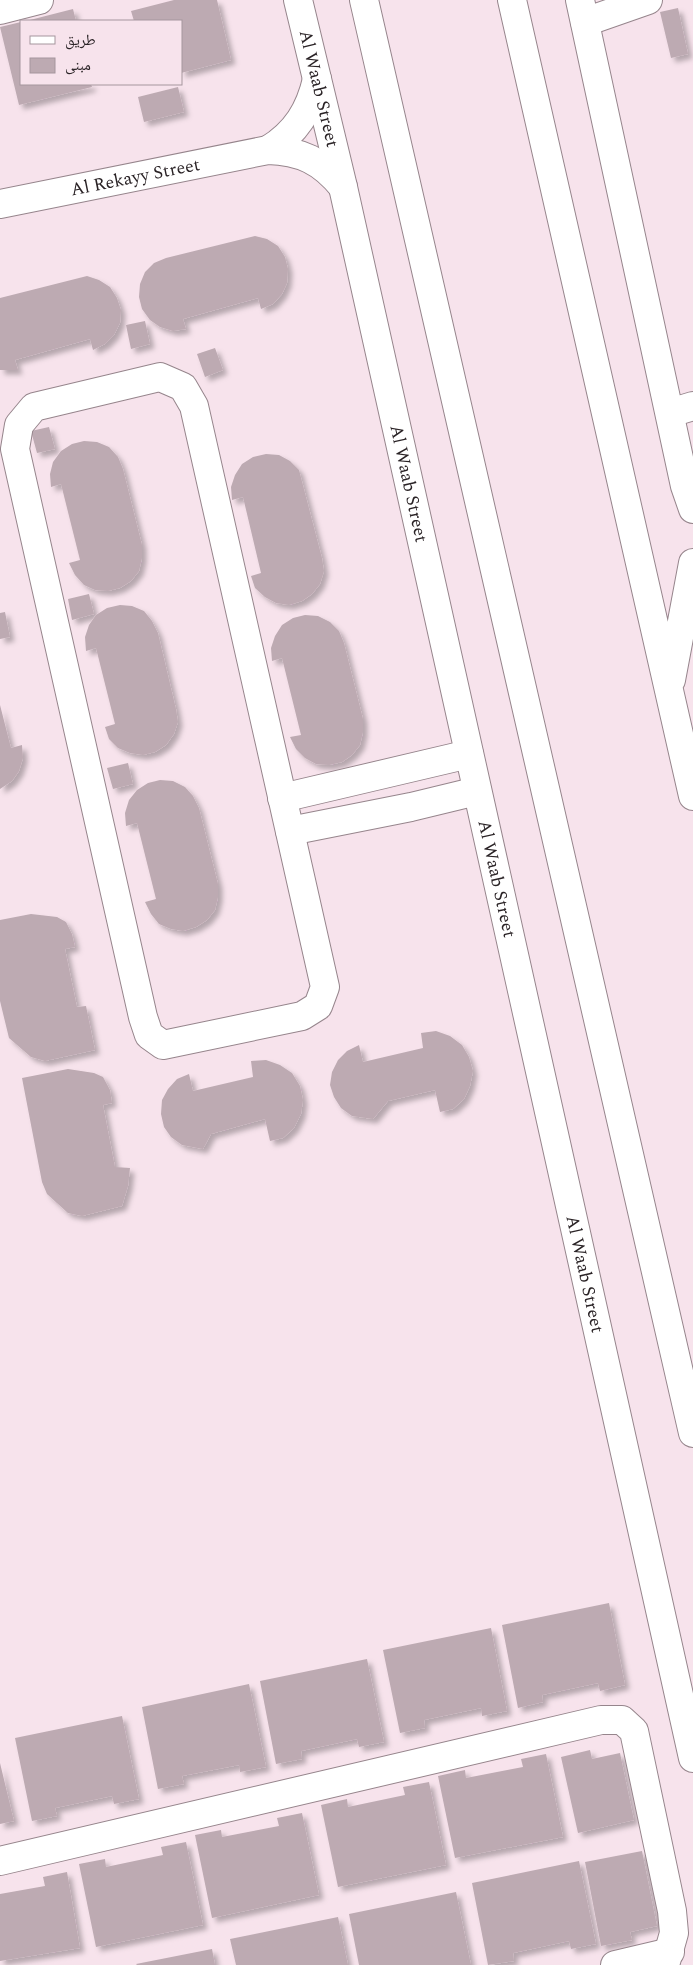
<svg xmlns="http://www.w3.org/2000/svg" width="693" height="1965" font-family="Spectral,'Noto Naskh Arabic',serif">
	<defs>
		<filter id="shadow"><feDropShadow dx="4.5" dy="4.5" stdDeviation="2.5" flood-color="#0004"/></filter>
	</defs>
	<rect width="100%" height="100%" fill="#f7e3ec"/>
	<path fill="#bdaab2" filter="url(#shadow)" d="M174 0H217L231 60 181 73V21H134L131 11Z
		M678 8 688 54 671 58 660 12Z
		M73 9 76 21H26Z
		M21 22V84H91L92 87 19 105 0 27Z
		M178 87 184 112 144 122 138 97Z
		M255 236 267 239 278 246 285 257 288 269 287 283 282 294 273 304 261 309 258 298 183 319 186 329 173 331 160 327 150 320 142 309 139 297 140 284 145 272 154 263 166 258Z
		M87 276 99 280 110 287 117 298 121 310 120 323 114 335 105 344 93 350 90 339 15 360 18 370H0V298Z
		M145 321 150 344 131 349 126 325Z
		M215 348 223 370 205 377 197 354Z
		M49 427 55 449 37 453 31 431Z
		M84 441 97 442 109 447 118 457 123 469 142 545V558L139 571 131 581 120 588 108 591 95 590 84 585 75 575 69 563 80 560 61 484 51 487 50 474 53 462 61 451 72 444Z
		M266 454 279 455 290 461 299 470 322 558 324 571 320 584 312 594 302 601 289 605 276 603 265 597 255 588 251 576 261 573 243 497 232 500 231 487 235 475 242 464 253 457Z
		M89 594 94 614 72 620 68 599Z
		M120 605 132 606 144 611 152 621 158 633 176 709 178 722 174 734 166 745 155 752 143 755 130 753 118 748 109 739 105 727 115 724 96 648 86 651 85 637 89 625 96 615 107 608Z
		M5 612 10 637 0 639V613Z
		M305 615 318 616 330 622 339 631 344 643 363 719V732L360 745 352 755 342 762 329 765 316 764 305 758 296 749 290 737 301 735 282 658 272 661 271 648 275 636 282 625 293 618Z
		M0 705 11 748 22 745 23 758 19 771 12 781 0 789Z
		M128 763 133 784 113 789 107 768Z
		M160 780 173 781 185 787 193 796 199 808 218 884V897L215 910 207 920 196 927 183 931 171 929 159 924 151 914 145 902 156 899 137 823 126 826 125 813 129 800 137 790 148 783Z
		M31 914 57 917 66 922 72 934 75 947 65 949 77 1007 86 1006 95 1050 45 1061 31 1057 9 1038 0 1001V920Z
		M436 1031 450 1036 462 1045 469 1057 473 1071 470 1086 464 1099 453 1109 440 1112 435 1090 388 1101 373 1119 352 1116 341 1108 334 1097 330 1085 332 1072 338 1060 347 1051 359 1045 363 1062 423 1048 421 1033Z
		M266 1060 280 1065 292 1073 300 1086 303 1100 301 1114 294 1128 283 1138 270 1141 265 1119 211 1134 203 1149 182 1145 171 1137 164 1127 161 1114 162 1100 168 1089 177 1079 189 1074 193 1091 253 1077 251 1061Z
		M68 1069 94 1073 103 1077 110 1090 112 1103 103 1105 115 1167 130 1168 128 1186 122 1206 82 1216 68 1213 47 1194 42 1182 22 1078Z
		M609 1603 625 1685 600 1691 598 1683 542 1695 543 1702 518 1708 502 1625Z
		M491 1628 507 1711 482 1716 481 1708 424 1720 425 1728 400 1733 383 1650Z
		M367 1659 384 1742 359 1747 357 1739 301 1751 302 1759 276 1764 260 1681Z
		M249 1684 266 1767 240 1772 239 1765 182 1776 184 1784 158 1789 142 1707Z
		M122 1716 139 1799 114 1804 112 1796 55 1808 57 1816 32 1821 15 1738Z
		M590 1750 592 1759 620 1753 634 1820 578 1833 561 1757Z
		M546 1754 563 1837 455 1858 438 1776 465 1770 466 1778 523 1767 521 1759Z
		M0 1763 14 1821 0 1824Z
		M429 1782 446 1865 338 1887 321 1805 347 1799 348 1807 405 1795 403 1787Z
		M302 1813 319 1895 212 1918 195 1835 221 1830 222 1837 279 1826 277 1818Z
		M186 1842 203 1925 96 1947 79 1864 105 1859 106 1867 163 1855 161 1847Z
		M642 1851 657 1926 630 1932 632 1940 601 1946 585 1862Z
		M579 1861 596 1944 571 1949 569 1941 513 1953 514 1961 488 1965 472 1883Z
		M67 1872 80 1948 0 1961V1894L45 1886 43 1877Z
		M456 1892 471 1965H359L349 1914Z
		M338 1917 348 1965H236L230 1939Z
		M212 1949 215 1965H137L136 1964Z"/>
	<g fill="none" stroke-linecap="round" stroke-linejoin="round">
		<defs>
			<g id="minor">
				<path id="s1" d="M298 0 343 187 693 1758"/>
				<path d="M580 0 685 486 693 509"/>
				<path d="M0 10 39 0"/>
				<path d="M585 22 648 0"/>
				<path d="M268 150C296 133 310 110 317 79"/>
				<path id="s2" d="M0 204 268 150C301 151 322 161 343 187"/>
				<path d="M160 377 183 387 194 406 325 987 318 1006 302 1016 163 1045 149 1035 143 1017 15 449 19 425 34 407Z"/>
				<path d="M670 413 693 406"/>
				<path d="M282 798 469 754"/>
				<path d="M290 831 411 807 477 791"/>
				<path d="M0 1861 601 1720H622L634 1731 672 1911 674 1933 665 1965"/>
				<path d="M615 1965 670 1952"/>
			</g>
			<path id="major" d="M364 0 693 1433
				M512 0 693 796
				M671 680 693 563"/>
		</defs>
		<use href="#minor" stroke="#96858c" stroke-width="30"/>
		<use href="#major" stroke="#96858c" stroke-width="30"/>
		<use href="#minor" stroke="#fff" stroke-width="28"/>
		<use href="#major" stroke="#fff" stroke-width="28"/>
	</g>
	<g text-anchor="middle" stroke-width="4" stroke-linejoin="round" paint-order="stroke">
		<g font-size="18" fill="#2a2326" stroke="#f7e3ec">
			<text dy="6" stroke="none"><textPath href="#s1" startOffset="91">Al Waab Street</textPath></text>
			<text dy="6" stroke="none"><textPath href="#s2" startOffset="138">Al Rekayy Street</textPath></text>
			<text dy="6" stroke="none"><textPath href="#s1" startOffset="496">Al Waab Street</textPath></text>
			<text dy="6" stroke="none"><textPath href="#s1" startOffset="901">Al Waab Street</textPath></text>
			<text dy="6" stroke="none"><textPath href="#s1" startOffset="1306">Al Waab Street</textPath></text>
		</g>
	</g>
	<rect x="20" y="20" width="162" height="65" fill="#f7e3ec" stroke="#a5969d"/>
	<rect x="30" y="36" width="25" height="8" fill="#ffffff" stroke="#a5969d"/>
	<text x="65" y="45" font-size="15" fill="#2a2326">طريق</text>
	<rect x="30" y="58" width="25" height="15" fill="#bdaab2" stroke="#a5969d"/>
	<text x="65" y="70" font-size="15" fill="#2a2326">مبنى</text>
</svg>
